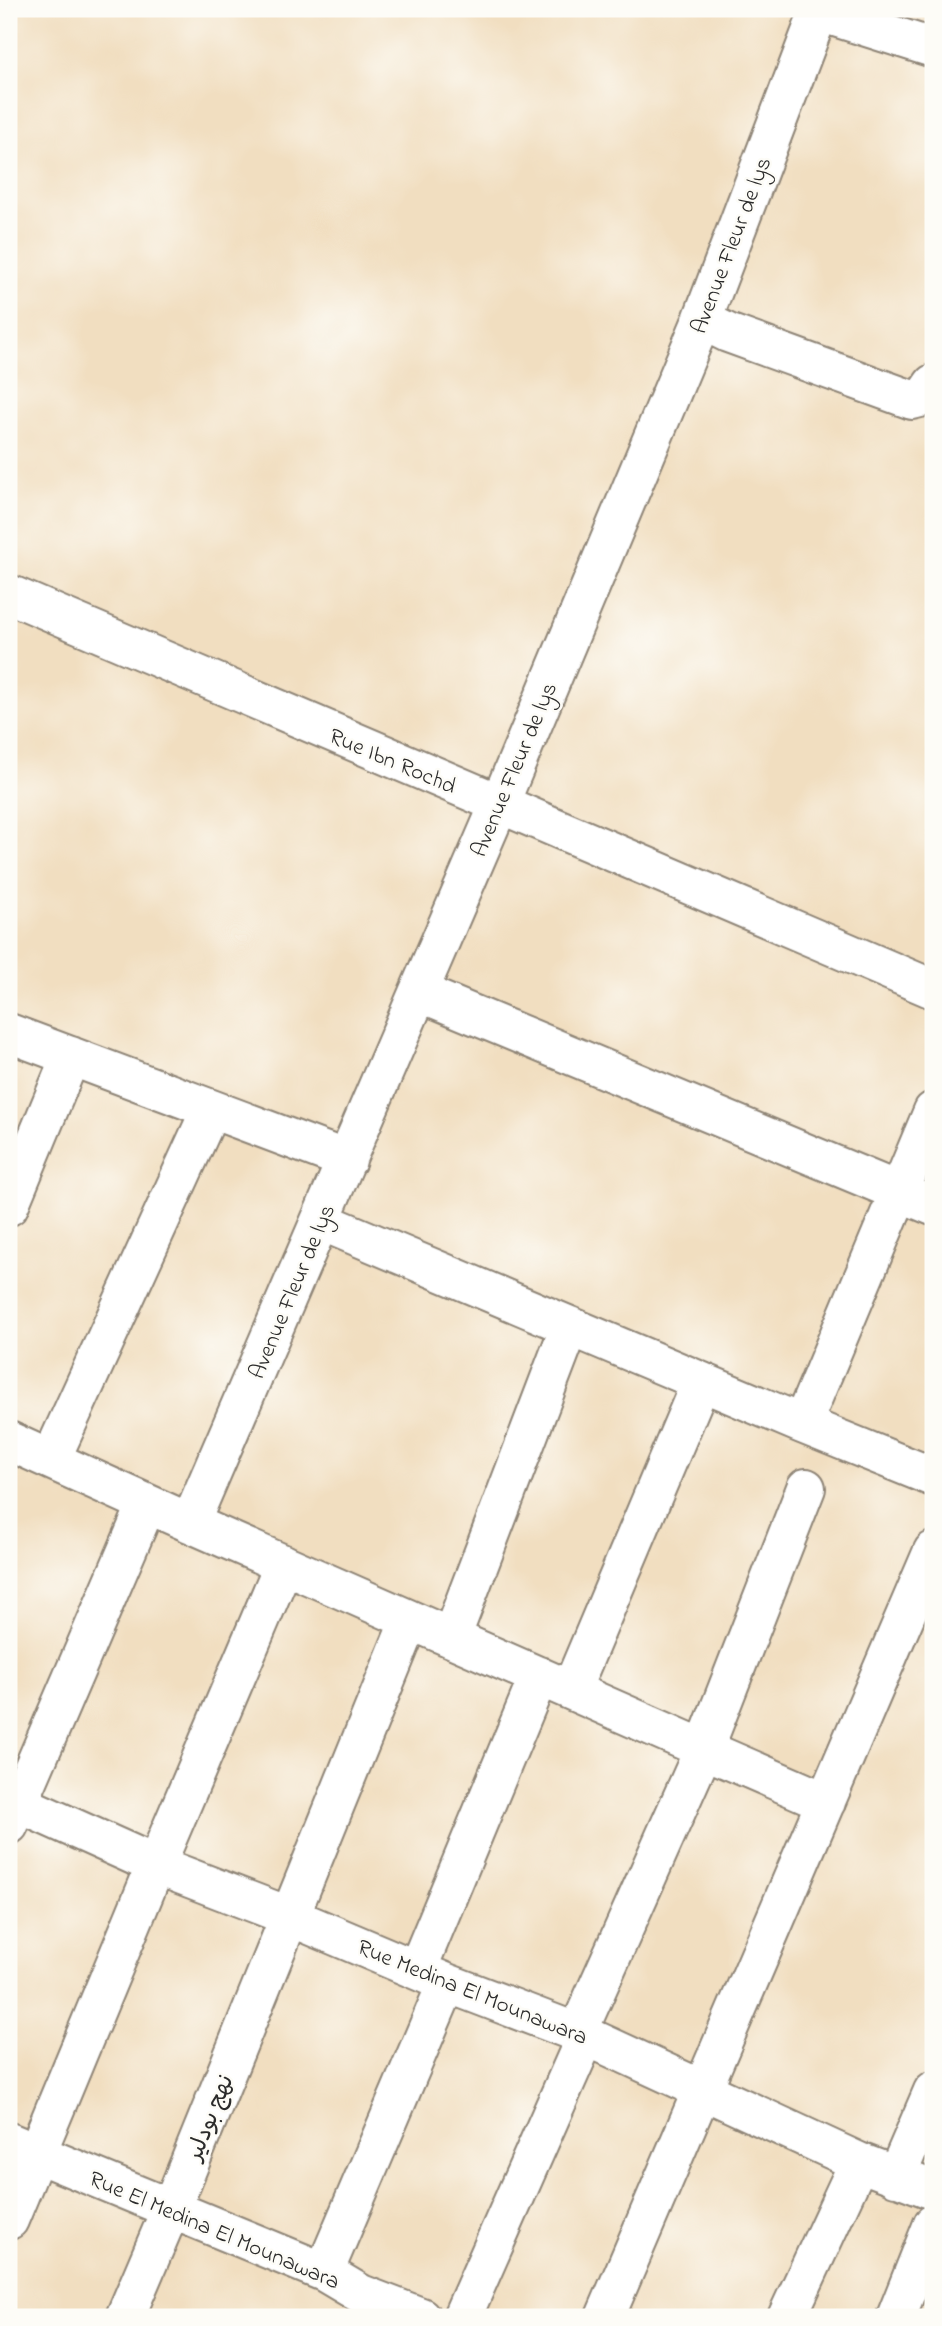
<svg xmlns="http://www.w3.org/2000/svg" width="942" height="2326" font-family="'Indie Flower','Playpen Sans Arabic',sans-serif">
	<rect width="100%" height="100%" fill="#fdfcf7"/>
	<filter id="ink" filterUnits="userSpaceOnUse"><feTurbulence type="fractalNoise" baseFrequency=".0143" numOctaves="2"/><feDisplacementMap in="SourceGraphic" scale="14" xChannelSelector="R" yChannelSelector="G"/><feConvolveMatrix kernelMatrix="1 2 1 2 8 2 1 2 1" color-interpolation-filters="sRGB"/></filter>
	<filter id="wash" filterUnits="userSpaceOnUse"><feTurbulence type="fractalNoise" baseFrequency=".00686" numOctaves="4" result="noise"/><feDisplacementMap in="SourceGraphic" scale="28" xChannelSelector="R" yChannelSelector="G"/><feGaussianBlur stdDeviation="1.57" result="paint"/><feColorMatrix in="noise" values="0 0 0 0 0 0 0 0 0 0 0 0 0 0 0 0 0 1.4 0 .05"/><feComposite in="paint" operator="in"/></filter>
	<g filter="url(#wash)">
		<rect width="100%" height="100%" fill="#f1dec0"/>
	</g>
	<g filter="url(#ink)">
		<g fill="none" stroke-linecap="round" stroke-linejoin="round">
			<defs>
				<path id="minor" d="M819 12 933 48
					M702 320 728 333 912 400 924 397 933 384
					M9 594 933 989
					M419 992 933 1206
					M9 1033 347 1160
					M9 1206 71 1056
					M321 1221 802 1424 933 1477
					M802 1424 933 1111
					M9 1441 190 1523 704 1749 806 1488
					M51 1459 211 1109
					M190 1523 499 805 702 320 820 9
					M451 1638 570 1326
					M571 1690 701 1382
					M9 1799 156 1865 291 1917 447 1983 586 2036 859 2162 933 2190
					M9 1825 147 1504
					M417 1970 539 1676
					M577 2034 704 1749 826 1802
					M9 2142 324 2272 361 2294 421 2317
					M896 2177 933 2091
					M9 2220 156 1865 284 1564
					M324 2272 447 1983
					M125 2317 171 2209 410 1620
					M462 2317 586 2036
					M605 2317 933 1551
					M787 2317 859 2162
					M896 2317 933 2224"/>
			</defs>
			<use href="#minor" stroke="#8e8476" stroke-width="42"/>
			<use href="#minor" stroke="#fff" stroke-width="38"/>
		</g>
	</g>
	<g text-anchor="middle" stroke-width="5" stroke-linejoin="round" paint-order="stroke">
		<g font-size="23" fill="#2b2b2b" stroke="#fdfcf7">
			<text transform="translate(730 245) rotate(-69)" y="8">Avenue Fleur de lys</text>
			<text transform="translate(393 760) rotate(23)" y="8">Rue Ibn Rochd</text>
			<text transform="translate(513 769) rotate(-67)" y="8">Avenue Fleur de lys</text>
			<text transform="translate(291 1291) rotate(-67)" y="8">Avenue Fleur de lys</text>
			<text transform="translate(473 1991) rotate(22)" y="8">Rue Medina El Mounawara</text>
			<text transform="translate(209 2117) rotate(-68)" y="8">نهج بودلير</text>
			<text transform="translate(215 2229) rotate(23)" y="8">Rue El Medina El Mounawara</text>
		</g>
	</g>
	<rect width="942" height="2326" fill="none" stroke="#fdfcf7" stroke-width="35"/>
</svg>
